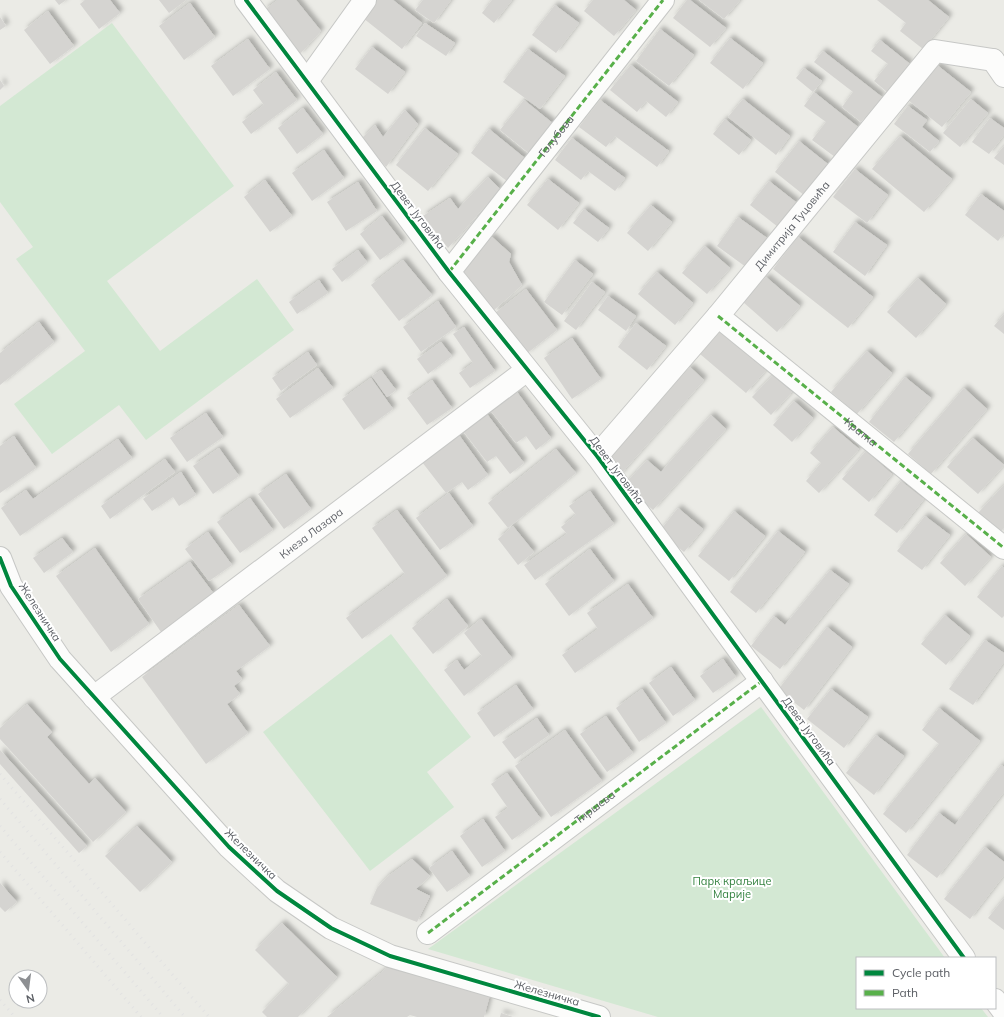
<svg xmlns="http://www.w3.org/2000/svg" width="1004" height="1017" font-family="Mulish,sans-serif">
	<defs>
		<filter id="shadow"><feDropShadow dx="3.5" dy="-3.5" stdDeviation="2" flood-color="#0004"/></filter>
	</defs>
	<rect width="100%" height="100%" fill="#ebebe6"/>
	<path fill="#d3e8d3" d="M112 23 234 186 107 281 160 351 257 279 294 330 146 440 119 405 52 454 14 404 85 351 16 259 33 247 0 202V106Z
		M391 634 471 737 427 772 454 807 370 871 263 732Z
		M761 707 945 958H857V1008H981L988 1017H658L428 949Z"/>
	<path fill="#d5d4d1" filter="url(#shadow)" d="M55 0H66L59 5Z
		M85 0H110L120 13 99 29 80 4Z
		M159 0H186L169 13Z
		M278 0H296L321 31 299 55 264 10Z
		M376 0H393L422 23 402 49 363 18Z
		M423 0H451L434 23 415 10Z
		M492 0H512L494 23 482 13Z
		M593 0H624L636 10 614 36 584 11Z
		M687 0H690L726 28 710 47 673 18Z
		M699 0H740L724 19Z
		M877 0H928L949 17 923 49 900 31 906 23Z
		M190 3 215 37 184 60 159 26Z
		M555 5 579 23 556 53 532 35Z
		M48 11 74 46 50 64 24 30Z
		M0 17 6 26 0 30Z
		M425 23 455 43 446 56 416 36Z
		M660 29 694 55 669 86 636 61Z
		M730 38 763 63 743 89 710 63Z
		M248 39 270 69 233 96 211 66Z
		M880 40 910 64 887 92 874 81 888 64 871 51Z
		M372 47 405 72 388 94 355 69Z
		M528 49 565 76 540 109 503 82Z
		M823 51 882 97 861 122 842 107 853 92 814 62Z
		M631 65 678 102 666 117 646 101 637 112 610 90Z
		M937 65 971 92 942 127 908 100Z
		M804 68 822 81 813 92 796 78Z
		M276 72 297 100 251 134 242 122 264 105 253 90Z
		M0 80 4 86 0 90Z
		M814 92 858 127 835 157 812 140 826 122 804 106Z
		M743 99 790 136 776 155 728 117Z
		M971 99 988 113 960 147 943 133Z
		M524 100 555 125 531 155 500 130Z
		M600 100 669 151 657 167 615 136 606 147 579 127Z
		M908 106 927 120 922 127 939 141 930 152 894 124Z
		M303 108 323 134 297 154 278 128Z
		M405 110 418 124 386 167 362 138 375 125 383 137Z
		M990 118 1004 128V135L989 154 972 142Z
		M725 119 751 140 739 155 713 134Z
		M425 128 458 154 428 191 396 165Z
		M489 129 526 159 508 182 471 153Z
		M900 136 952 179 924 212 872 169Z
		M572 138 625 178 615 191 588 171 581 180 555 160Z
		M799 141 829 165 805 196 775 172Z
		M1004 146V165L994 158Z
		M324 150 344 178 312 201 292 173Z
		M855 169 888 195 867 223 833 197Z
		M488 177 500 189 448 248 423 216 450 198 458 209Z
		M548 179 579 203 558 230 527 205Z
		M265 180 292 216 270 232 244 197Z
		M769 181 797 203 778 227 750 205Z
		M358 182 377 211 346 231 327 202Z
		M981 194 1004 211V233L998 241 965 215Z
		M651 205 672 222 648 251 627 233Z
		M584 209 609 228 598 242 573 223Z
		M382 216 403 243 380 260 360 234Z
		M738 217 767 238 746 267 717 246Z
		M855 222 887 245 865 276 833 252Z
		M491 236 511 254 509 262 522 285 493 311 462 270Z
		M798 237 873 297 848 328 773 269Z
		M705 246 730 268 707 294 682 273Z
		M358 250 367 262 342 282 332 269Z
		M403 260 432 295 399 321 371 285Z
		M575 260 593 274 562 315 544 302Z
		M657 272 693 303 675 325 638 294Z
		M766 277 800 306 777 332 743 302Z
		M918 278 946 304 916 338 887 312Z
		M319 280 328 293 297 314 289 302Z
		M592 282 605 292 576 330 564 321Z
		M526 289 557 330 526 354 495 313Z
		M608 296 636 316 626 331 598 310Z
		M438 301 456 327 421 352 403 327Z
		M1004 314V334L994 326Z
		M39 322 54 342 0 385V353Z
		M636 323 666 346 647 370 618 347Z
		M464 327 495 371 470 388 459 373 473 363 453 334Z
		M721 331 766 370 746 393 700 354Z
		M572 338 601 379 572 399 544 358Z
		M441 342 452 356 428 374 417 359Z
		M867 351 892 373 857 414 831 392Z
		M308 352 317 365 281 391 272 378Z
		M690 367 704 380 619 476 604 463Z
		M318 368 333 388 290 418 276 399Z
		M381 370 396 390 387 397 372 376Z
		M773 375 792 392 771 415 752 397Z
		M905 377 931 398 894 442 869 422Z
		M371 378 393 409 364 430 342 399Z
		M432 380 452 408 427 425 407 398Z
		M964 388 987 409 931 474 908 454Z
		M517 392 551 438 536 450 526 436 516 443 491 411Z
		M794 401 813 418 792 442 773 425Z
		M206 413 223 437 187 462 170 438Z
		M487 414 524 463 510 474 496 456 487 462 463 431Z
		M711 415 726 429 653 510 624 485 647 460 661 472Z
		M833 427 859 449 819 493 806 481 821 463 810 453Z
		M459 435 488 475 468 490 462 482 446 493 422 462Z
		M14 436 36 468 0 493V446Z
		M973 438 1004 465 978 494 947 467Z
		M118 439 132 458 20 536 1 508 26 490 33 499Z
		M219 448 239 476 213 494 193 466Z
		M556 449 576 473 508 528 488 503Z
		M866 451 892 474 869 502 842 479Z
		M165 459 175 472 110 519 101 506Z
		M181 472 196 495 179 506 173 497 152 511 143 499Z
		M286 474 311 509 284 529 258 494Z
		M901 481 924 499 897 533 874 515Z
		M1004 485V528L999 533 978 513Z
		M590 491 614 524 535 580 524 565 567 534 561 527 576 515 569 506Z
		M449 493 473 526 440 550 416 518Z
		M250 498 273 530 240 553 217 522Z
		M678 508 703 529 684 552 659 532Z
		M397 510 447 576 362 639 346 618 405 574 372 528Z
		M734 511 765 536 729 581 698 556Z
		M925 516 950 535 922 570 897 551Z
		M513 526 534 552 518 565 498 539Z
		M778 531 805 552 756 613 730 592Z
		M208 532 232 565 209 581 185 549Z
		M966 534 991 557 965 586 940 563Z
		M62 538 73 552 44 573 33 558Z
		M95 548 149 624 111 652 56 576Z
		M590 549 614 581 569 616 545 584Z
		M190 562 214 594 161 632 138 599Z
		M1002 566 1004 568V616L1002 618 977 597Z
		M830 570 849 584 780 669 751 646 774 616 785 625Z
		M628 584 653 618 575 673 562 655 598 629 587 613Z
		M447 599 468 626 433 654 412 628Z
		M239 605 270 646 236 671 242 679 234 686 240 694 227 704 248 733 206 764 142 677Z
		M945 615 970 636 946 665 921 644Z
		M481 619 512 658 464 696 444 670 457 660 464 670 482 656 464 633Z
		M827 627 852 647 804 710 778 690Z
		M985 640 1004 653V662L973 705 949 689Z
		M723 659 736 677 713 693 700 676Z
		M671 667 695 700 673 716 649 683Z
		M516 685 533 709 494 737 477 713Z
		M642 689 666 723 639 742 616 708Z
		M831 689 868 717 844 748 807 719Z
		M27 704 52 732 47 737 89 784 95 778 126 812 93 842 0 739V728Z
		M939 708 980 741 906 833 883 814 939 744 922 730Z
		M606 716 633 753 607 772 580 734Z
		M537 718 549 735 515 759 502 742Z
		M565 730 602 781 551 817 515 766Z
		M876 735 904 756 874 795 846 773Z
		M0 750 87 846 79 853 0 764Z
		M1001 765 1004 767V792L937 878 907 855 939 813 955 825Z
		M507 773 541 819 512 840 495 817 508 808 491 784Z
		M483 819 505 851 482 867 460 836Z
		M137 826 172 862 140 892 105 856Z
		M985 847 1004 862V875L970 919 944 899Z
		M452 851 470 876 447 892 429 868Z
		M412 859 430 876 416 889 430 896 417 922 370 904 377 888 387 877Z
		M0 883 17 902 5 912 0 907Z
		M1004 898V930L988 918Z
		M282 923 337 977 298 1017H267L262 1012 289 984 255 950Z
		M387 968 490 995 484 1017H417L410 1015 407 1017H327Z
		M501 1013 513 1017H500Z"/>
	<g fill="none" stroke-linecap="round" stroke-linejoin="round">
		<defs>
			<g id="minor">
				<path d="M246 0 449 272 597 456 964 958"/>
				<path d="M993 60 1004 76"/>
				<path d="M307 81 365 0"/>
				<path d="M449 272 663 0"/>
				<path id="s1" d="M718 316 1004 548"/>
				<path id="s2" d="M597 456 718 316 935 51 993 60"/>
				<path d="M0 558 11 586 60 659 229 847 277 891 331 928 390 956 599 1017"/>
				<path id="s3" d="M94 697 527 370"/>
				<path id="s4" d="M428 933 762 681"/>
				<path d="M995 1000 1004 1012"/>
			</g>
		</defs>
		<use href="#minor" stroke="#c7c8c6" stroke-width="24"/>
		<use href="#minor" stroke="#fcfcfb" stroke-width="22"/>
		<path stroke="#e2e2e2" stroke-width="3" stroke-dasharray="1 5" stroke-linecap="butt" d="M0 774 209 1017
			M0 799 185 1017
			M0 826 163 1017
			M0 852 141 1017
			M0 1000 15 1017"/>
		<g stroke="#58b04a" stroke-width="3" stroke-dasharray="6 3" stroke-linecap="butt">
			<path id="s5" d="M449 272 663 0"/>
			<path d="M718 316 1004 548"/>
			<path d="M428 933 762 681"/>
		</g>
		<defs>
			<path id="cycleway" d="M246 0 449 272 597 456 964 958
				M0 558 11 586 60 659 229 847 277 891 331 928 390 956 599 1017"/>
		</defs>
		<use href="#cycleway" stroke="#fff" stroke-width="6"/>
		<use href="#cycleway" stroke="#00873e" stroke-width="4"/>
	</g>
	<g text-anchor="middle" stroke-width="4" stroke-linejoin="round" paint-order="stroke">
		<g font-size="11" fill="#5b5e64" stroke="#fff">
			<text dy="4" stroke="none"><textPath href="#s5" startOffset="173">Голубова</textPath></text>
			<text transform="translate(418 215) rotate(53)" y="4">Девет Југовића</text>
			<text dy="4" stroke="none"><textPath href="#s2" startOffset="302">Димитрија Туцовића</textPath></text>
			<text dy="4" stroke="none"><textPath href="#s1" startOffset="184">Кратка</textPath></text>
			<text transform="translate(617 470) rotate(53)" y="4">Девет Југовића</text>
			<text dy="4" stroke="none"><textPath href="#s3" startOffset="272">Кнеза Лазара</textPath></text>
			<text transform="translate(40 612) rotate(57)" y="4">Железничка</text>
			<text transform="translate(809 731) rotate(54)" y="4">Девет Југовића</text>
			<text dy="4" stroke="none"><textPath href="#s4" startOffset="209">Тиршева</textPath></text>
			<text transform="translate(251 854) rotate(44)" y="4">Железничка</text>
			<text transform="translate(547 993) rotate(16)" y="4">Железничка</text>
		</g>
		<g font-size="11" fill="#348240" stroke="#fff">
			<text x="732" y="885">Парк краљице<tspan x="732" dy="13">Марије</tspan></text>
		</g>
	</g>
	<rect x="856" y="957" width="140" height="52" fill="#ffffff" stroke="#bdbfc1"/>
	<rect x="864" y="970" width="20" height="6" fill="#00873e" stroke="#bdbfc1"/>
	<text x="892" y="977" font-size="12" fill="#5b5e64">Cycle path</text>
	<rect x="864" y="990" width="20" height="6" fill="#58b04a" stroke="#bdbfc1"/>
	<text x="892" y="997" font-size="12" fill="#5b5e64">Path</text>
	<g transform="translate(28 989) rotate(166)"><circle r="19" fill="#ffffff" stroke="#bdbfc1"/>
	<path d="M0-3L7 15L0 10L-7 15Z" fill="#8d8f92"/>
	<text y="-6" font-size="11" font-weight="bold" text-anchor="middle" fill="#5b5e64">N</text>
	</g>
</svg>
